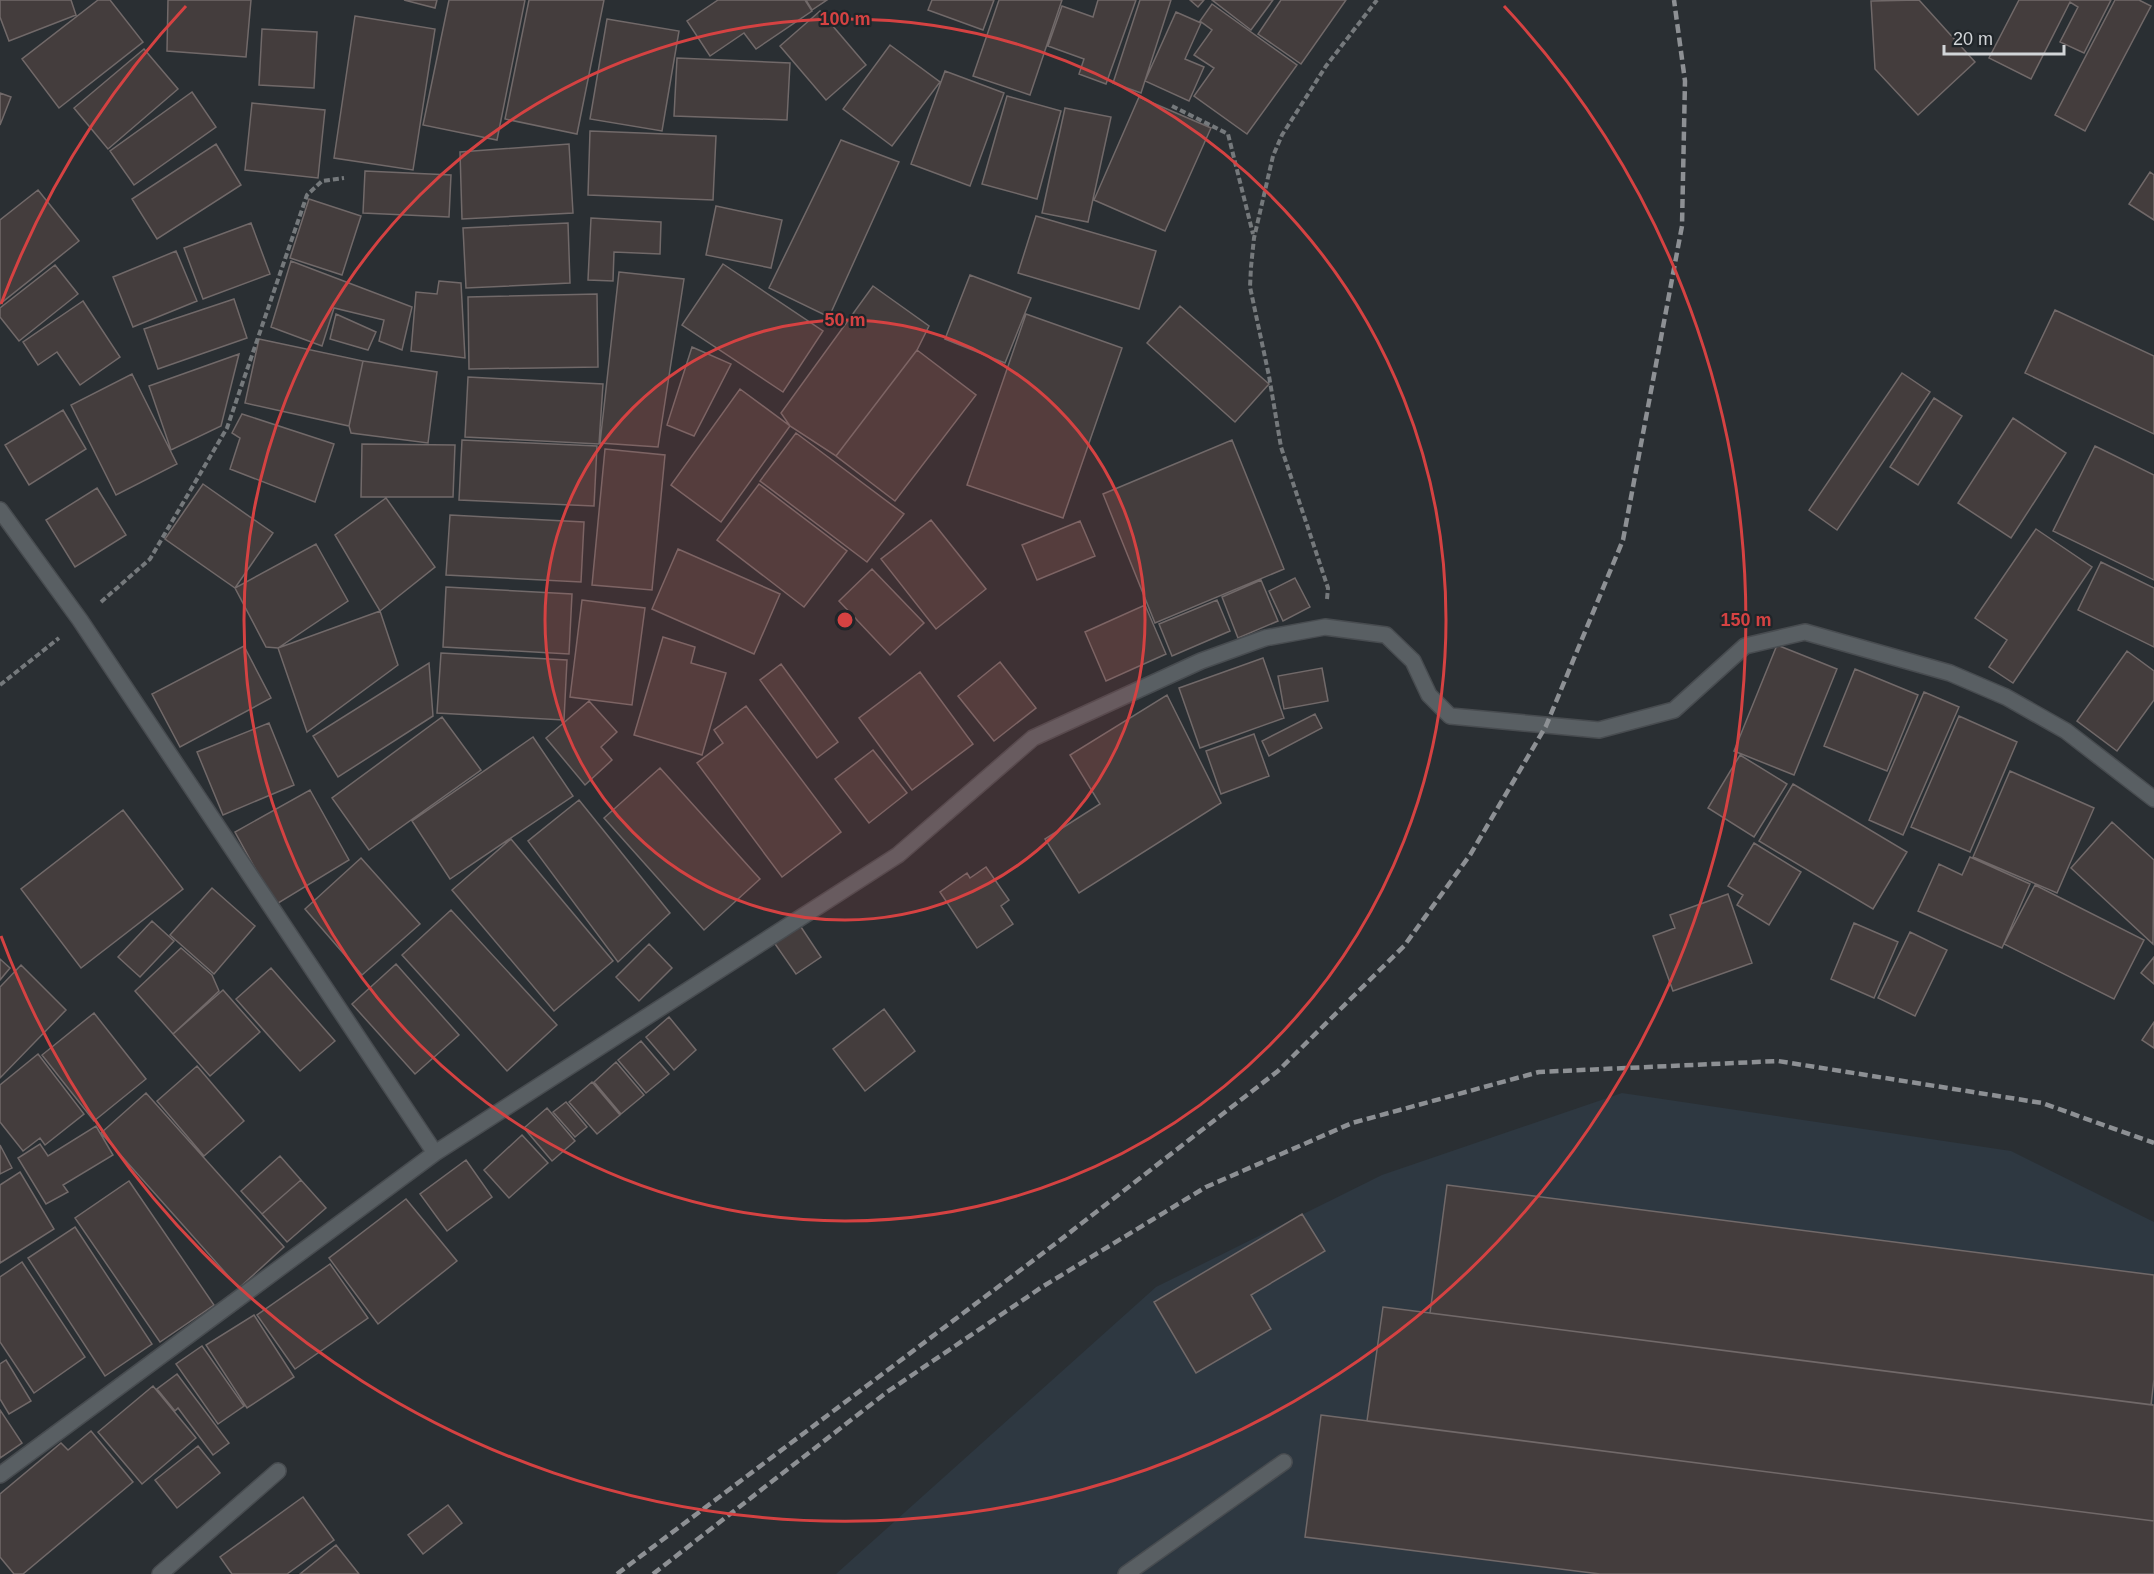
<svg xmlns="http://www.w3.org/2000/svg" width="2154" height="1574" font-family="Arial,sans-serif">
	<rect width="100%" height="100%" fill="#2a2f33"/>
	<path fill="#2e3841" d="M1622 1093 2011 1151 2154 1222V1574H836L1156 1287 1382 1175Z"/>
	<path fill="#443d3d" stroke="#716969" stroke-width="1.5" d="M0 0H71L76 15 9 41 0 17Z
		M98 0H110L143 42 59 108 22 59Z
		M168 0H251L246 57 167 51Z
		M404 0H437L435 8Z
		M449 0H525L497 140 423 125Z
		M529 0H604L577 134 505 119Z
		M718 0H805L812 11 756 49 744 33 710 56 687 21Z
		M806 0H827L812 10Z
		M932 0H994L983 30 928 10Z
		M999 0H1062L1030 95 973 76Z
		M1098 0H1136L1106 84 1079 74 1084 59 1048 46 1062 6 1093 17Z
		M1140 0H1171L1141 93 1113 83Z
		M1190 0H1204L1198 7Z
		M1212 0H1273L1251 30Z
		M1281 0H1346L1301 64 1258 34Z
		M1919 0 1975 62 1918 115 1875 69 1871 1Z
		M2019 0H2111L2084 53 2060 42 2078 7 2070 2 2031 79 1989 58Z
		M2115 0H2139L2151 6 2085 131 2055 115Z
		M1212 4 1297 65 1247 134 1194 96 1214 68 1194 55 1212 30 1200 21Z
		M820 11 866 65 826 100 780 46Z
		M1176 12 1201 23 1185 59 1204 67 1189 101 1145 81Z
		M355 16 435 29 413 170 334 158Z
		M607 19 679 31 662 131 590 119Z
		M262 29 317 32 314 88 259 85Z
		M890 45 940 82 892 146 843 109Z
		M144 49 178 89 108 149 74 108Z
		M677 58 790 63 787 120 674 116Z
		M945 71 1004 93 970 186 911 164Z
		M192 92 216 127 134 185 110 151Z
		M0 93 11 97 0 125Z
		M1007 96 1061 111 1037 199 982 184Z
		M1139 97 1211 128 1165 231 1094 200Z
		M252 103 325 110 318 178 245 170Z
		M1065 108 1111 117 1088 222 1042 213Z
		M590 131 716 136 713 200 588 195Z
		M841 140 899 162 829 317 769 288Z
		M216 144 241 185 157 239 132 199Z
		M569 144 573 213 462 219 460 152Z
		M365 171 451 175 449 217 363 213Z
		M2150 172 2154 175V220L2129 204Z
		M38 190 79 241 0 304V220Z
		M309 199 361 216 342 275 290 258Z
		M716 206 782 220 771 268 706 255Z
		M1036 216 1156 251 1139 309 1018 273Z
		M591 218 661 222 660 254 614 252 613 281 588 280Z
		M251 223 270 274 203 299 184 248Z
		M568 223 570 283 466 288 463 228Z
		M176 251 197 301 133 327 113 277Z
		M291 261 412 307 402 350 379 341 384 320 334 308 322 346 271 327Z
		M723 264 823 331 783 392 682 325Z
		M55 265 78 294 19 341 0 317V308Z
		M619 272 684 279 658 447 600 443Z
		M970 275 1031 298 1005 363 945 339Z
		M439 281 461 283 465 358 411 351 416 292 437 294Z
		M873 286 929 326 917 350 836 456 790 426 781 413Z
		M597 294 598 367 469 369 468 297Z
		M234 299 247 338 158 369 144 329Z
		M83 301 120 357 80 385 57 352 38 365 23 342Z
		M1180 306 1269 384 1235 422 1147 343Z
		M2055 310 2154 356V434L2025 373Z
		M336 314 376 332 368 350 330 339Z
		M1026 314 1122 348 1063 518 967 485Z
		M259 339 363 361 349 426 245 403Z
		M692 347 731 364 694 436 667 425Z
		M917 350 976 395 895 501 836 456Z
		M239 354 221 426 171 450 149 386Z
		M363 361 437 372 428 443 351 433 349 426Z
		M1902 373 1930 392 1837 530 1809 510Z
		M132 374 177 464 116 495 71 405Z
		M468 377 603 384 599 444 465 437Z
		M740 389 790 426 721 522 671 485Z
		M1934 398 1962 416 1918 485 1890 467Z
		M63 410 86 449 29 485 5 445Z
		M242 414 334 444 315 502 230 469 240 438 232 433Z
		M2013 418 2066 453 2011 538 1958 503Z
		M796 433 904 514 867 562 760 481Z
		M462 440 597 446 594 506 459 500Z
		M1232 440 1284 569 1155 623 1103 494Z
		M362 444 455 445 453 497H361Z
		M2095 446 2154 475V580L2053 531Z
		M605 449 665 455 652 590 592 585Z
		M203 484 273 533 235 588 165 539Z
		M759 484 847 551 804 607 717 540Z
		M97 488 126 535 75 567 46 520Z
		M386 498 435 567 380 611 335 535Z
		M450 515 584 522 581 582 446 575Z
		M931 520 986 589 936 629 881 559Z
		M1080 521 1095 556 1037 580 1022 545Z
		M2036 529 2092 567 2013 683 1989 667 2007 640 1975 618Z
		M316 544 348 601 278 648 266 647 235 588Z
		M678 549 780 594 754 654 652 609Z
		M2101 562 2154 588V647L2078 610Z
		M872 569 924 623 890 655 839 601Z
		M1295 578 1310 607 1283 621 1269 591Z
		M1261 580 1278 621 1238 638 1222 597Z
		M446 587 572 594 569 654 443 647Z
		M582 600 645 608 632 705 570 697Z
		M1217 600 1230 631 1172 656 1159 624Z
		M1145 605 1166 654 1106 681 1085 632Z
		M380 611 398 665 307 732 278 648Z
		M663 637 695 647 691 663 726 673 702 755 634 735Z
		M1777 645 1837 669 1794 775 1734 751Z
		M244 646 271 698 180 747 152 694Z
		M2127 651 2154 671V700L2117 751 2077 721Z
		M441 653 567 660 564 720 437 713Z
		M1263 658 1284 718 1200 748 1179 688Z
		M1000 662 1036 708 994 741 958 696Z
		M429 663 433 716 338 777 313 736Z
		M781 664 838 742 817 758 760 680Z
		M1322 668 1328 701 1284 709 1278 676Z
		M1855 669 1918 695 1887 771 1824 746Z
		M920 672 973 744 912 790 859 718Z
		M1924 692 1959 707 1903 835 1869 820Z
		M1167 695 1221 803 1079 893 1045 839 1100 804 1070 755Z
		M589 701 617 732 601 747 612 760 585 785 546 738Z
		M746 706 841 832 782 877 697 763 723 743 714 730Z
		M1315 714 1322 728 1269 756 1262 741Z
		M1959 716 2017 742 1970 852 1911 827Z
		M442 717 481 770 369 850 332 798Z
		M269 723 294 785 223 815 197 752Z
		M1254 734 1269 776 1221 794 1206 751Z
		M533 737 573 796 450 879 412 821Z
		M873 750 907 793 869 823 835 779Z
		M1740 755 1787 784 1754 837 1708 808Z
		M660 768 760 879 704 930 604 818Z
		M2010 771 2094 808 2057 893 1973 857Z
		M1793 784 1907 852 1873 909 1759 841Z
		M310 790 349 860 275 905 235 832Z
		M579 800 670 913 618 962 528 841Z
		M123 810 183 889 81 968 21 889Z
		M2112 822 2154 860 2153 944 2071 868Z
		M511 839 613 961 554 1011 452 890Z
		M1754 843 1801 872 1769 925 1737 905 1743 895 1728 886Z
		M1970 857 2030 884 2002 948 1918 911 1939 864 1962 875Z
		M361 858 420 924 362 975 305 909Z
		M986 867 1009 900 1001 906 1013 924 977 948 940 892 967 873 970 878Z
		M2035 885 2144 940 2114 999 2004 944Z
		M212 888 255 926 214 974 170 935Z
		M1728 894 1752 963 1673 991 1653 936 1675 928 1670 915Z
		M451 910 557 1025 507 1071 402 955Z
		M152 921 174 941 140 977 118 957Z
		M1854 923 1898 942 1874 998 1831 979Z
		M799 924 821 957 796 974 773 941Z
		M1910 932 1947 950 1915 1016 1878 998Z
		M649 944 672 968 639 1001 616 977Z
		M181 948 212 975 219 991 173 1034 135 991Z
		M2154 957V984L2141 973Z
		M0 959 10 968 0 980Z
		M396 964 459 1035 415 1074 352 1004Z
		M21 965 66 1010 0 1078V987Z
		M271 968 335 1041 300 1071 236 999Z
		M223 990 260 1032 210 1076 173 1034Z
		M884 1009 915 1051 865 1091 833 1049Z
		M94 1013 146 1079 94 1121 42 1055Z
		M669 1017 696 1050 674 1070 646 1037Z
		M2154 1022V1048L2142 1040Z
		M641 1041 669 1074 646 1093 618 1060Z
		M38 1054 84 1114 45 1145 40 1138 23 1151 0 1122V1085Z
		M616 1062 644 1095 621 1114 594 1082Z
		M197 1066 244 1121 204 1156 157 1101Z
		M592 1082 620 1115 597 1134 569 1102Z
		M146 1093 284 1247 239 1288 101 1133Z
		M566 1102 587 1127 575 1137 553 1112Z
		M547 1108 575 1141 552 1161 524 1128Z
		M96 1126 113 1155 63 1185 68 1192 46 1204 18 1158 40 1144 48 1156Z
		M522 1135 548 1163 509 1198 484 1170Z
		M0 1145 12 1168 0 1174Z
		M280 1156 301 1180 262 1214 241 1191Z
		M466 1160 492 1197 447 1231 420 1194Z
		M20 1172 54 1229 0 1263V1185Z
		M301 1180 326 1208 287 1242 262 1214Z
		M129 1181 214 1305 160 1342 75 1218Z
		M1447 1185 2154 1275V1379L2151 1405 1430 1313Z
		M406 1199 457 1261 378 1324 329 1258Z
		M1302 1214 1325 1251 1251 1295 1271 1329 1196 1373 1154 1302Z
		M75 1227 152 1344 105 1376 28 1258Z
		M22 1262 85 1357 34 1393 0 1342V1277Z
		M330 1264 368 1318 295 1369 257 1315Z
		M1383 1307 2154 1405V1521L1367 1421Z
		M254 1315 294 1377 247 1408 206 1345Z
		M202 1346 244 1406 218 1424 176 1364Z
		M6 1360 31 1401 9 1414 0 1399V1364Z
		M177 1374 229 1443 213 1455 178 1408 175 1411 157 1389Z
		M153 1386 196 1438 142 1484 98 1432Z
		M0 1410 22 1443 0 1458Z
		M1321 1415 2154 1521V1574H1600L1305 1537Z
		M91 1431 133 1482 23 1574H14L0 1557V1494L61 1443 68 1450Z
		M198 1446 220 1473 177 1508 155 1480Z
		M303 1497 334 1540 287 1574H232L220 1557Z
		M448 1505 462 1523 423 1554 408 1535Z
		M336 1545 359 1574H300Z"/>
	<g fill="none" stroke-linecap="round" stroke-linejoin="round">
		<defs>
			<path id="service" d="M1126 1574 1284 1462"/>
			<path id="minor" d="M0 510 80 620 435 1153
				M0 1475 435 1153 898 855 1033 738 1201 661 1265 638 1325 627 1386 635 1413 661 1429 695 1450 716 1599 730 1674 710 1745 646 1805 632 1950 673 2006 697 2066 731 2154 799
				M160 1574 278 1471"/>
		</defs>
		<use href="#service" stroke="#484c50" stroke-width="18"/>
		<use href="#minor" stroke="#484c50" stroke-width="18"/>
		<path stroke="#75797c" stroke-width="4" stroke-dasharray="6 3" stroke-linecap="butt" d="M1172 106 1228 134 1253 234
			M1327 599 1328 588 1281 447 1269 376 1250 287 1251 267 1254 238 1273 156 1282 135 1326 66 1377 0
			M101 602 150 559 227 428 307 195 322 181 344 178
			M0 685 59 638"/>
		<use href="#service" stroke="#595f63" stroke-width="15"/>
		<use href="#minor" stroke="#595f63" stroke-width="15"/>
		<path stroke="#8d9094" stroke-width="4.5" stroke-dasharray="9 4.5" stroke-linecap="butt" d="M617 1574 1055 1244 1278 1071 1404 946 1470 855 1546 726 1623 540 1682 226 1685 81 1674 0
			M653 1574 887 1392 1042 1287 1206 1187 1352 1123 1539 1072 1778 1061 2042 1103 2154 1143"/>
	</g>
	<circle cx="845" cy="620" r="300" fill="#d54242" fill-opacity=".12"/>
	<g fill="none" stroke="#d54242" stroke-width="3">
		<circle cx="845" cy="620" r="300"/>
		<circle cx="845" cy="620" r="601"/>
		<path d="M1 304A901 901 0 0 1 186 6M1504 6A901 901 0 1 1 1 936"/>
	</g>
	<circle cx="845" cy="620" r="9" fill="#d54242" stroke="#202529" stroke-width="3"/>
	<g font-size="18" text-anchor="middle" font-weight="bold" fill="#d54242" stroke="#202529" stroke-width="4.5" stroke-linejoin="round" paint-order="stroke">
		<text x="845" y="25">100 m</text>
		<text x="845" y="326">50 m</text>
		<text x="1746" y="626">150 m</text>
	</g>
	<path d="M1944 45v9h120v-9" fill="none" stroke="#d2d5d8" stroke-width="3"/>
	<text x="1953" y="45" font-size="18" fill="#d2d5d8" stroke="#202529" stroke-width="4.5" paint-order="stroke">20 m</text>
</svg>
